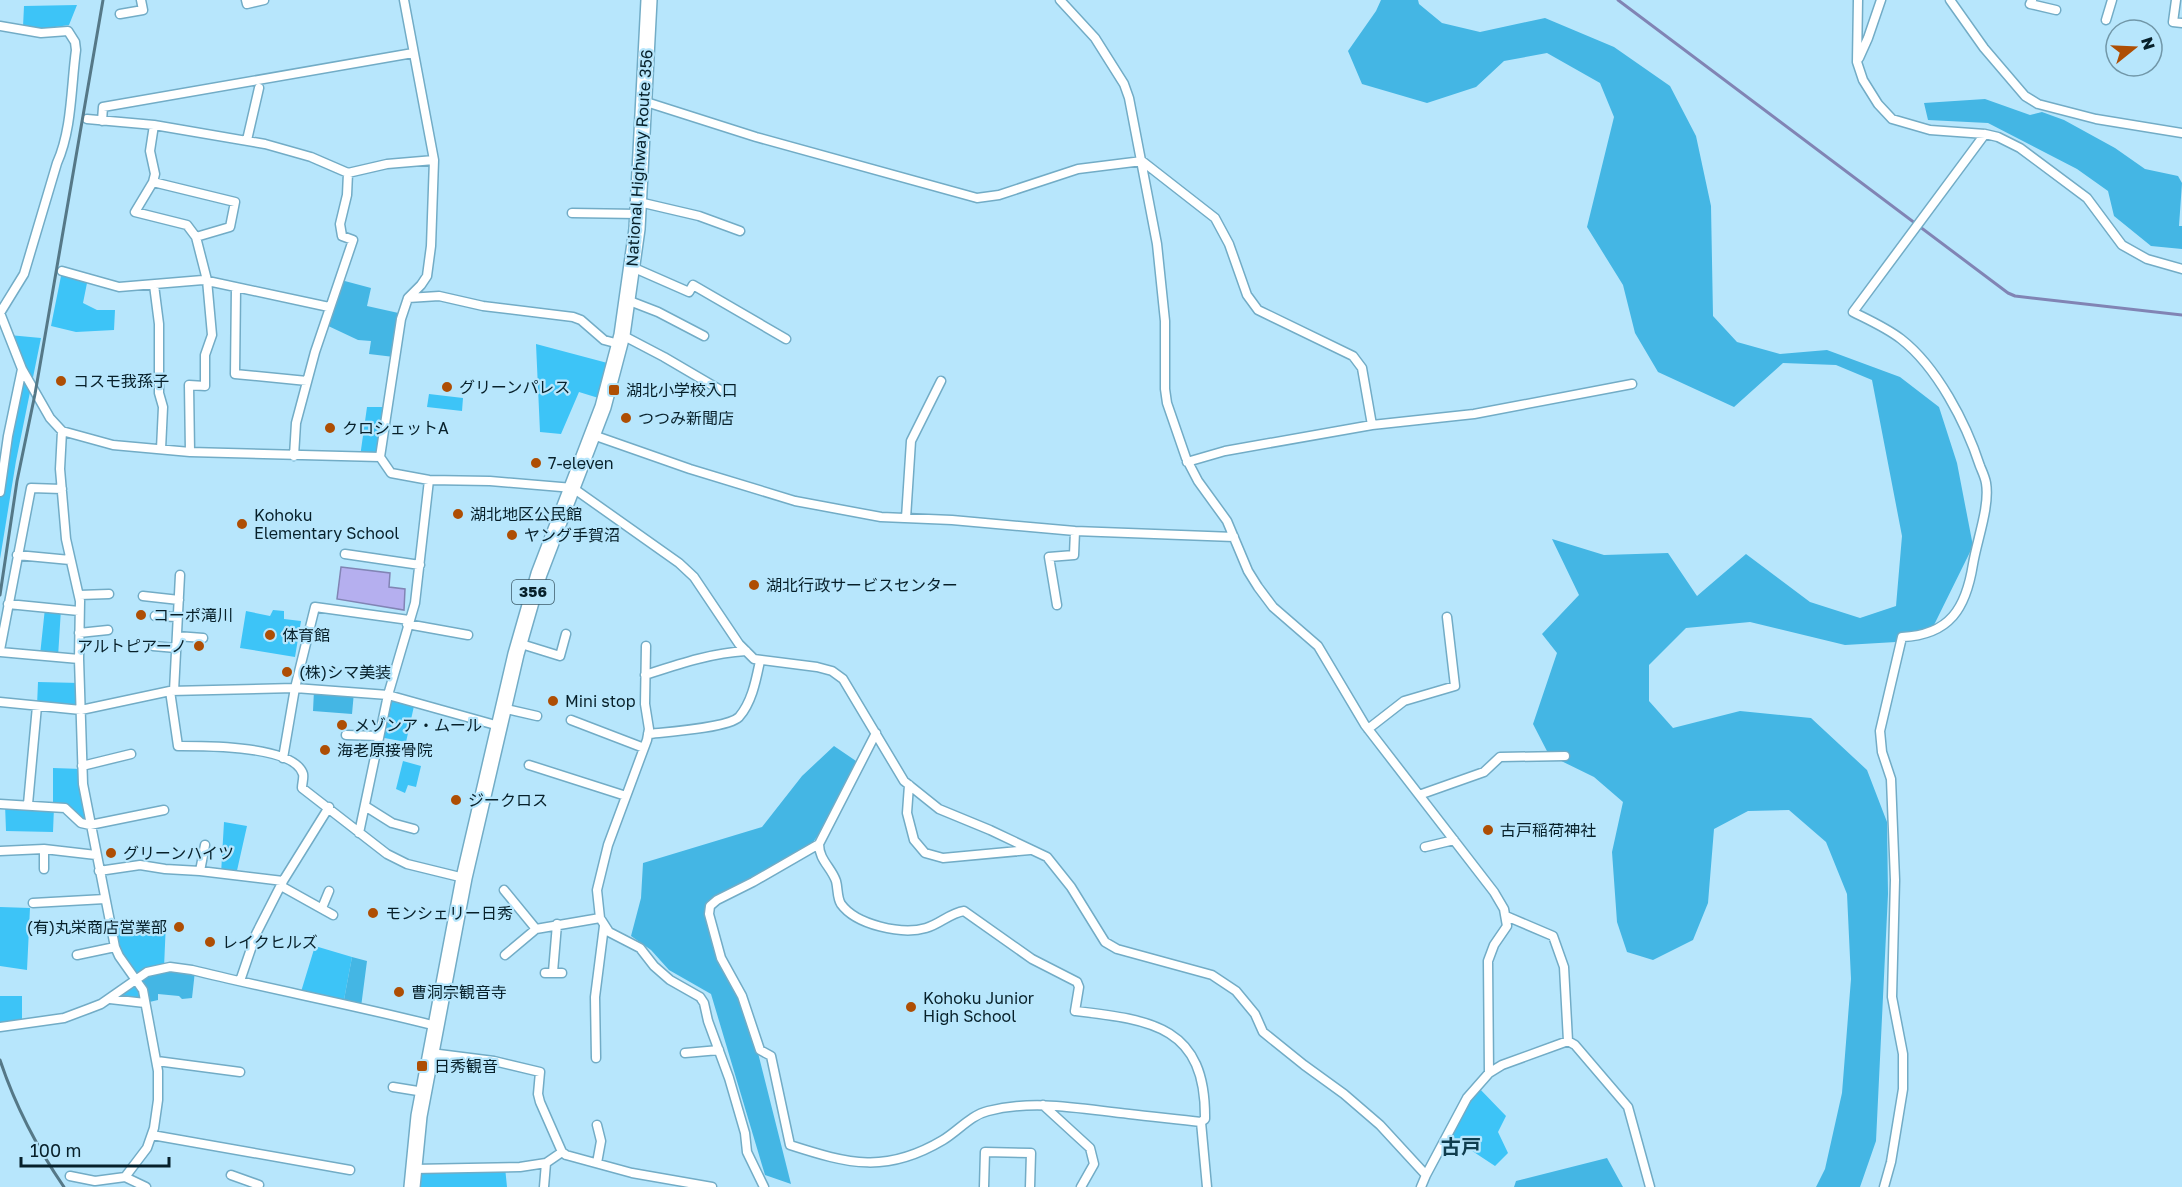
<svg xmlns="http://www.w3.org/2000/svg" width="2182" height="1187" font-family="'Golos Text','Noto Sans JP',sans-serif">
	<rect width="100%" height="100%" fill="#b7e6fc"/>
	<path fill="#3dc4f7" d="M77 5 69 25 42 29 23 27 24 6Z
		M62 271 88 278 83 303 97 310H115L114 330 76 332 51 326Z
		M9 335 41 338 16 461 0 559V492L22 369Z
		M536 344 615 365 605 400 579 392 561 434 540 432Z
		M429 394 463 398 462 411 427 407Z
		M367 407H387L380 457H360Z
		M45 608 61 609 58 657 40 655Z
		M273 610 284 611V619L301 621 295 657 240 648 246 611 270 616Z
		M38 682 80 683 81 710 37 706Z
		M388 695 414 706 406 742 379 737Z
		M403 761 421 766 416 787 408 785 405 793 396 789Z
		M53 768 82 769 90 825 65 808 54 807 53 832 6 831 5 804 53 806Z
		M224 822 247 826 236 875 221 874Z
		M0 907 30 908 27 970 0 966Z
		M166 921 164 968 145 1003 110 999 136 980 119 956 111 927Z
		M315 946 352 957 343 1005 300 995Z
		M0 996H22V1024L0 1027Z
		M1477 1086 1506 1116 1498 1132 1508 1153 1495 1166 1448 1135Z
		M505 1167 507 1187H412L413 1169Z"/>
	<path fill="#44b6e4" d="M1381 0H1418L1419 4 1442 23 1480 32 1545 18 1614 47 1670 86 1696 136 1711 206 1713 316 1737 342 1780 354 1827 350 1900 377 1939 407 1957 463 1973 546 1933 627 1896 642 1845 645 1750 622 1686 628 1649 665V701L1673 728 1740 711 1811 718 1867 770 1887 822 1888 894 1876 1141 1860 1187H1816L1825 1169 1842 1093 1851 979 1847 894 1826 842 1789 810 1748 811 1714 829 1708 903 1693 940 1653 960 1627 952 1617 922 1612 852 1623 802 1594 777 1549 755 1533 724 1557 653 1542 634 1579 595 1552 539 1604 555 1668 553 1697 596 1746 554 1810 602 1860 618 1896 606 1902 536 1872 380 1836 365 1783 363 1734 407 1658 372 1635 333 1623 285 1587 227 1614 117 1600 83 1547 53 1504 61 1476 87 1427 103 1362 84 1348 51 1376 11Z
		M1985 99 2030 115 2042 112 2064 120 2115 148 2145 169 2178 176 2182 183 2179 226H2182V249L2151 246 2114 216 2108 191 2077 169 1988 123 1928 120 1924 103Z
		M341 280 371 288 367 306 403 314 394 357 369 354 371 341 358 340 324 324Z
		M314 690 354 692 352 714 313 711Z
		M834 746 856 761 821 831 809 848 713 905 709 924 753 1033 791 1184 765 1175 711 994 669 970 651 950 631 936 641 898 643 863 762 827 802 776Z
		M352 957 367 961 361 1007 343 1005Z
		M158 969 195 971 192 998 182 999 179 996 158 994V1000L145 1003 136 980Z
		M1607 1158 1623 1187H1514L1516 1181Z"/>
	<path fill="#b5afef" stroke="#8184b4" stroke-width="1.5" d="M341 567 390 573 389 587 405 589 404 610 337 599Z"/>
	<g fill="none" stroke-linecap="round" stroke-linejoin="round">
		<path stroke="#8184b4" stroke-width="3" d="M1618 0 2008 293 2015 296 2182 315"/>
		<defs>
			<path id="street" d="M246 0 247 4 264 0
				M404 0 434 160 431 246 427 276 421 285 408 298
				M1060 0 1095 38 1124 84 1129 98 1157 244 1165 321V389L1167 403 1186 458 1198 481 1227 521 1248 571 1258 587 1273 607 1318 646 1365 725 1494 892 1504 909 1507 926 1494 945 1488 961 1489 1073
				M1858 0 1857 62 1863 80 1878 104 1892 119 1930 130 1985 134 1998 137 2020 148 2087 198 2122 245 2147 259 2182 269
				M1950 0 1984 48 2025 96 2038 104 2096 119 2182 133
				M2032 0 2030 4 2056 10
				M2176 0 2173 22 2182 23
				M120 14 143 10 141 0
				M2106 20 2112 0
				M0 26 41 33 68 31 75 42 76 50C71 87 72 130 57 163L24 274 0 313 22 369 8 436 0 492
				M1859 58 1868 38 1881 0
				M643 101 756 137 977 198 999 195 1078 169 1142 161 1215 218 1229 244 1247 295 1258 310 1353 356 1362 368 1372 425
				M87 119 154 125 265 144 311 157 348 173 387 164 434 160
				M102 121 103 107 413 53
				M247 140 259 88
				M153 182 155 174 150 151 154 125
				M639 202 699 216 740 231
				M572 213 638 214
				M632 267 689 292 693 285 786 339
				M62 271 119 287 203 280 329 307
				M154 285 159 324V393L163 407 161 449
				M236 288 235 374 307 381
				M627 300 658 312 704 336
				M622 335 664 357 722 391
				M619 344 604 340 581 320 573 317 483 306 439 296 408 298 401 319 380 457 391 473 429 480 490 481 573 488 679 563 694 577 739 644 754 659 817 667 832 671 843 679 904 781 939 809 990 830 1047 857 1071 887 1105 942 1117 949 1212 975 1236 991 1255 1014 1263 1032 1304 1065 1344 1094 1380 1125 1426 1175 1421 1187
				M22 369 50 418 62 431 113 445 190 452 380 457
				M62 431 60 469 66 539 80 601 79 659 83 784 115 947 119 956 143 990 158 1071V1100L154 1128 147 1148 125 1177 146 1187
				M593 435 690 469 795 501 881 517 952 520 1075 531 1234 537
				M190 452 189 385 205 386V355L212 335 207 280 196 237 230 227 235 202 153 182 135 212 187 225 196 237
				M294 456 296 423 315 352 353 240 342 236 340 224 347 195 348 173
				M1187 462 1225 451 1372 425 1474 414 1632 384
				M906 518 911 441 941 381
				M345 554 420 565
				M17 555 70 560
				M79 595 109 594
				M143 596 179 600
				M8 604 79 611
				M1057 605 1049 557 1074 555 1075 531
				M155 616 178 617
				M407 624 468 635
				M79 633 108 630
				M177 636 203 638
				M518 643 560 656 566 634
				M153 646 176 648
				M646 646 645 704 649 729 647 740 608 845 597 890 600 918 609 932 640 948 654 966 670 980 700 997 704 1003 708 1021 729 1078 745 1133 747 1152 764 1187
				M0 650 31 488 62 489
				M0 652 79 659
				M645 675C679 664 711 653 746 651
				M170 691 178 746C202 746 294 745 303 774 304 778 302 783 302 788L387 854 407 864 464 878
				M174 691 180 575
				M0 702 81 710 170 691 295 688 388 695 499 726
				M502 708 537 716
				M571 720 644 748
				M1368 729 1404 701 1455 686 1447 617
				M876 733 819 844C819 860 831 867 836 881 838 888 837 898 841 904 856 925 902 935 926 928 940 924 950 913 964 911L1032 959 1077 982 1079 987 1075 1011C1152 1020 1206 1026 1205 1119L1201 1122
				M648 734C666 732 728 728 739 717 752 702 756 680 760 661
				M346 735 379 736
				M283 758 295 688 315 607 409 620
				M529 765 626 796
				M82 766 131 754
				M909 785 907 813 914 840 925 853 943 858 1030 850
				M1419 795 1484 772 1500 757 1565 756
				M0 804 65 808 81 823 90 825 164 810
				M28 804 37 706
				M365 806 392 823 414 829
				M359 833 388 695 415 603 429 480
				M819 844 753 882 717 900 710 906 709 914 721 958 742 996 760 1050 771 1056 790 1145C849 1164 886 1174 943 1140 958 1131 971 1115 988 1111 1035 1099 1082 1109 1129 1114 1153 1117 1177 1119 1201 1122L1207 1187
				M1425 847 1454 840
				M44 849V869
				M0 851 44 849 96 855
				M99 871 140 865 165 869 200 871 205 845
				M200 871 283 881
				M281 886 333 915
				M504 890 536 929 600 918
				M33 903 105 899
				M322 908 329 891
				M1506 916 1553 936 1564 967 1568 1041
				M77 955 115 947
				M505 955 536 929
				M553 972 557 924
				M545 973H562
				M240 981 256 934 283 881 329 807
				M110 999 145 1003
				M0 1027 64 1018 88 1009 101 1004 147 972 170 967 192 970C273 990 355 1005 436 1026
				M431 1053 494 1061 540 1072 538 1094 540 1102 562 1152 566 1155 632 1173 712 1187
				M685 1053 719 1050
				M596 1058 595 997 604 926
				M157 1061 240 1072
				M393 1087 424 1092
				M1043 1105 1090 1148 1094 1164 1081 1187
				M152 1135 350 1170
				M597 1163 601 1141 597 1125
				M413 1169 520 1167 546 1163 562 1152
				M231 1175 259 1185 258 1187
				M1426 1175 1467 1098 1489 1073 1502 1065 1568 1041 1575 1045 1628 1107 1650 1187
				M70 1176 95 1181 125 1177
				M544 1187 546 1163
				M984 1187 985 1152 1031 1153 1030 1187
				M1884 1187 1891 1162 1903 1089V1054L1892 997 1895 880 1891 779 1882 752 1880 731 1902 637C1950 635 1966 608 1973 564 1977 540 1990 506 1986 483 1985 477 1982 471 1980 466 1966 423 1937 367 1901 339 1887 328 1869 320 1853 312L1985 134"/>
			<path id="highway" d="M412 1187 419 1116 464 878 516 654 539 574 603 407 622 335 637 229 649 0"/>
		</defs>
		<use href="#street" stroke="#72acc6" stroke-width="11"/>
		<use href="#highway" stroke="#72acc6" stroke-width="18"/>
		<use href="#street" stroke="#fff" stroke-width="8"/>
		<use href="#highway" stroke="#fff" stroke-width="15"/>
		<path stroke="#557887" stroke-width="3" d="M0 595 17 481 35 394 103 0
			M0 1060C15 1105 38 1149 64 1187"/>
	</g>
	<g fill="#ae4e04" stroke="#b7e6fc" stroke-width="2">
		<circle cx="61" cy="381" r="6"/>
		<circle cx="447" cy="387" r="6"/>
		<rect x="608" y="384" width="12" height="12" rx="3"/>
		<circle cx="626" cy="418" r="6"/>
		<circle cx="330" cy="428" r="6"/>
		<circle cx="536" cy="463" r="6"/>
		<circle cx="458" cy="514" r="6"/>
		<circle cx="242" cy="524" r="6"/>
		<circle cx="512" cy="535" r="6"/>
		<circle cx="754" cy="585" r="6"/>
		<circle cx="141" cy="615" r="6"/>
		<circle cx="270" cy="635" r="6"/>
		<circle cx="199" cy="646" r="6"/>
		<circle cx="287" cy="672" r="6"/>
		<circle cx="553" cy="701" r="6"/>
		<circle cx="342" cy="725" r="6"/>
		<circle cx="325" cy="750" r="6"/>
		<circle cx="456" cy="800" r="6"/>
		<circle cx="1488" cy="830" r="6"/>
		<circle cx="111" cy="853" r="6"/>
		<circle cx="373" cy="913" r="6"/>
		<circle cx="179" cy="927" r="6"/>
		<circle cx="210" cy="942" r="6"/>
		<circle cx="399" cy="992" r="6"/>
		<circle cx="911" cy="1007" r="6"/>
		<rect x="416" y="1060" width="12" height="12" rx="3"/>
	</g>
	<g text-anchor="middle" stroke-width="4.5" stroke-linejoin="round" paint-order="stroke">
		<rect fill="#b7e6fc" stroke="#3c5b69" stroke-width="1.5" x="512" y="580" width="42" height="24" rx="4.5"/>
		<g font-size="15" font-weight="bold" fill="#07202a">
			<text x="533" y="597">356</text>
		</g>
		<g font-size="16" fill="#07202a" stroke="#b7e6fc">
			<text transform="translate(639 158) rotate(-86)" y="6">National Highway Route 356</text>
		</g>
		<g font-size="16" fill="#07202a" stroke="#b7e6fc" text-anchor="start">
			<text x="73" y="387">コスモ我孫子</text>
			<text x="459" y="393">グリーンパレス</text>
			<text x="626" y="396">湖北小学校入口</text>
			<text x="638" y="424">つつみ新聞店</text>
			<text x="342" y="434">クロシェットA</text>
			<text x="548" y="469">7-eleven</text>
			<text x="470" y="520">湖北地区公民館</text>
			<text x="254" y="521">Kohoku<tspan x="254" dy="18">Elementary School</tspan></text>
			<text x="524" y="541">ヤング手賀沼</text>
			<text x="766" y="591">湖北行政サービスセンター</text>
			<text x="153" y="621">コーポ滝川</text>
			<text x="282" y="641">体育館</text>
			<text x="187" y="652" text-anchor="end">アルトピアーノ</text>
			<text x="299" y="678">(株)シマ美装</text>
			<text x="565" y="707">Mini stop</text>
			<text x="354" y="731">メゾンア・ムール</text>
			<text x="337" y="756">海老原接骨院</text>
			<text x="468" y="806">ジークロス</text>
			<text x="1500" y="836">古戸稲荷神社</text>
			<text x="123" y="859">グリーンハイツ</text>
			<text x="385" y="919">モンシェリー日秀</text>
			<text x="167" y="933" text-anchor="end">(有)丸栄商店営業部</text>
			<text x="222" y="948">レイクヒルズ</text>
			<text x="411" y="998">曹洞宗観音寺</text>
			<text x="923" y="1004">Kohoku Junior<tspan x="923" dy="18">High School</tspan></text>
			<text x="434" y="1072">日秀観音</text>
		</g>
		<g font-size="20" font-weight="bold" fill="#0f3d4e" stroke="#b7e6fc">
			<text x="1461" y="1154">古戸</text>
		</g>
	</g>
	<g transform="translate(2134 48) rotate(72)"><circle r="28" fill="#b7e6fc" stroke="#7197a8" stroke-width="1.5"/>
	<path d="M0-4.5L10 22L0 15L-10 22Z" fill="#ae4e04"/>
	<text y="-9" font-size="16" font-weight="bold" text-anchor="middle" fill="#07202a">N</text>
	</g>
	<path d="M21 1157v9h148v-9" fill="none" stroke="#07202a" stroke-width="3"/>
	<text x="30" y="1157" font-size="18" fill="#07202a" stroke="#b7e6fc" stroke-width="4.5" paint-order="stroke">100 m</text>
</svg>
